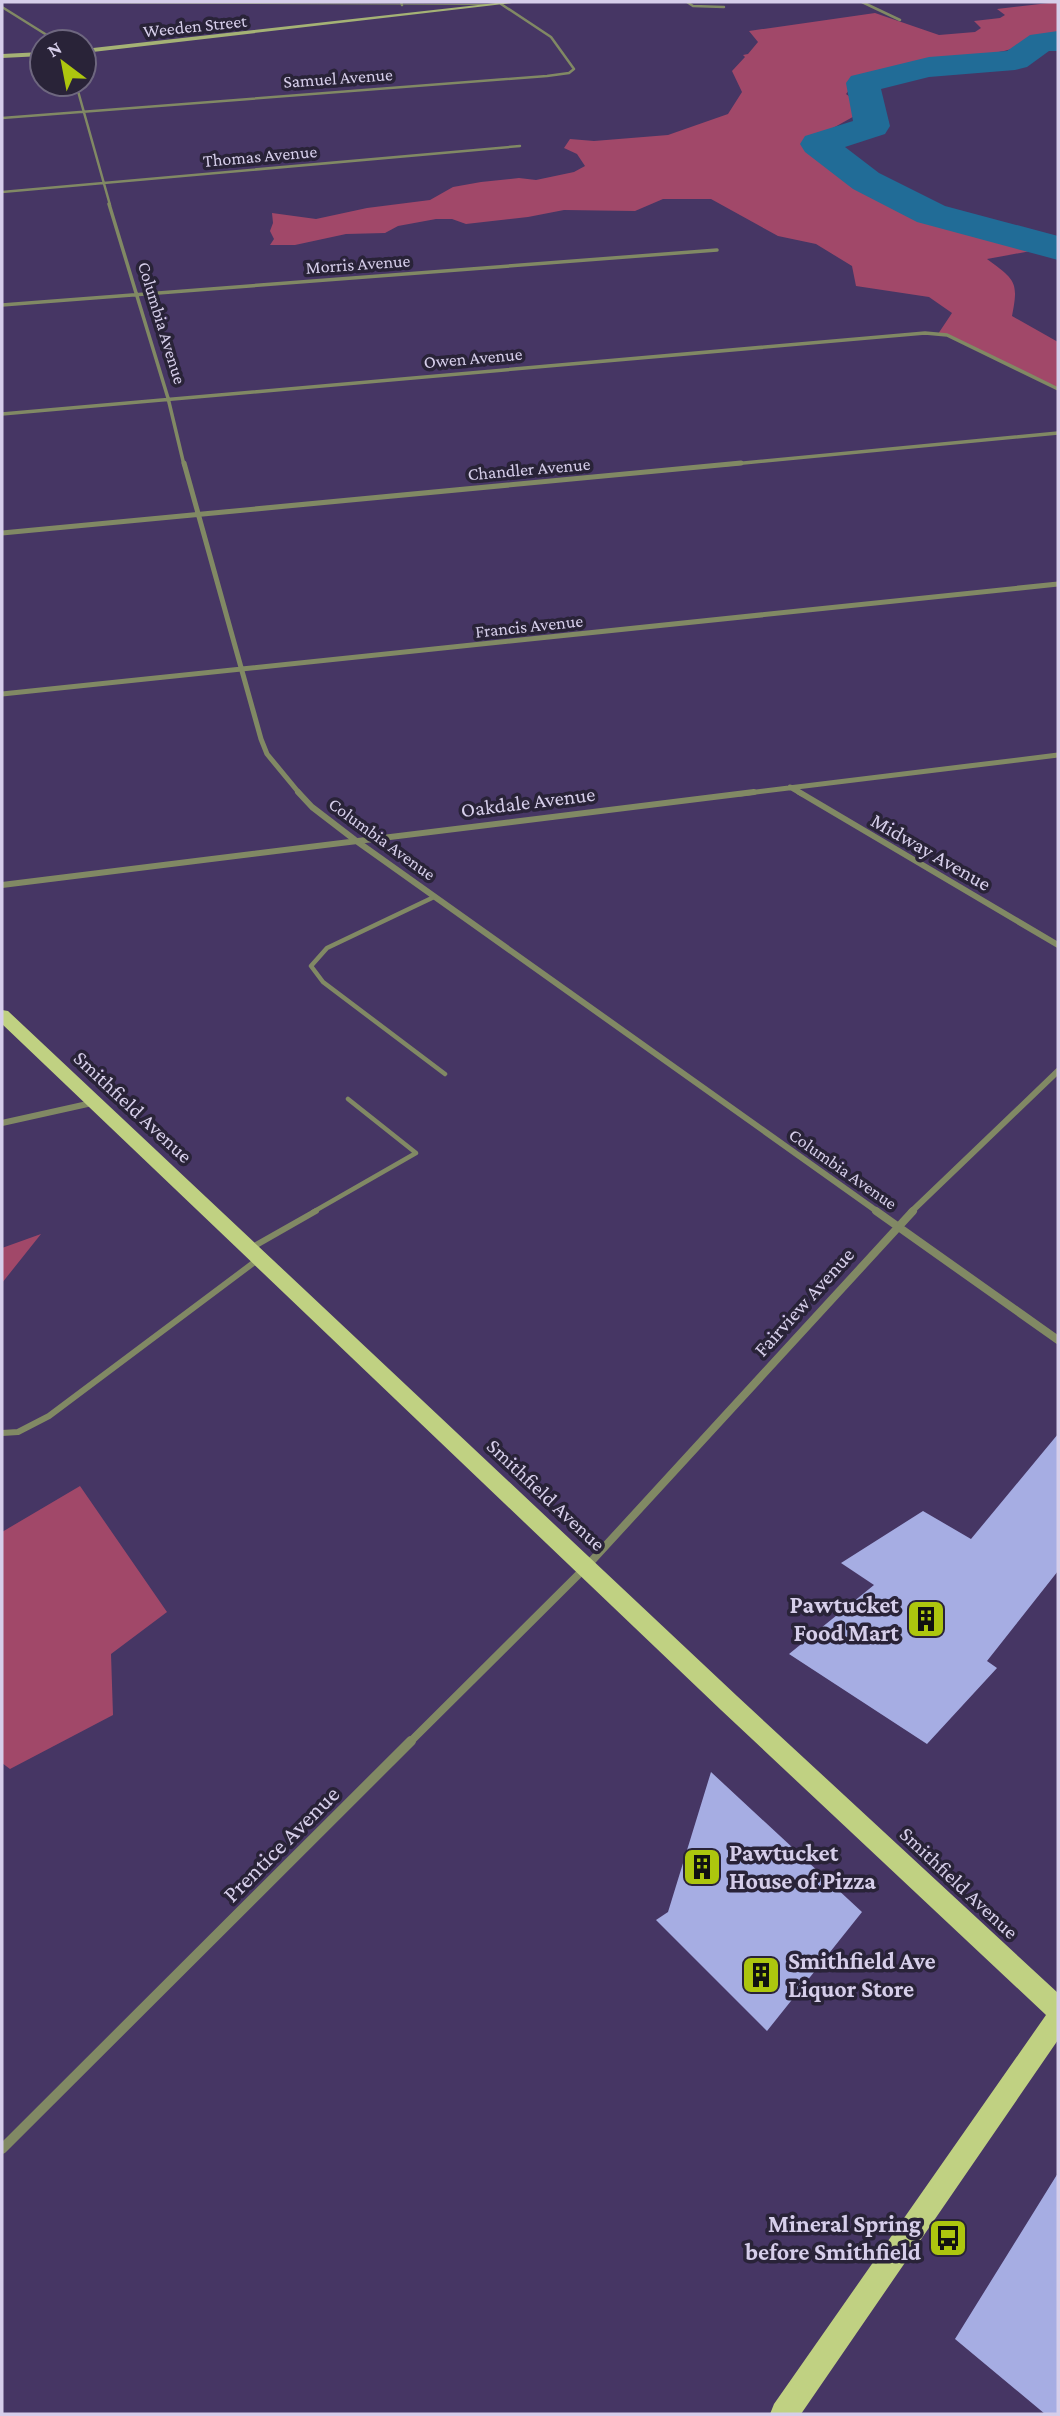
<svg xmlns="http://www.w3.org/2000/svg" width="1060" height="2416" font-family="'Crimson Pro',serif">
	<rect width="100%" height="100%" fill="#463664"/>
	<path fill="#a14869" d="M1058 2V37L1004 51 859 78 846 94 867 109 833 128 829 145 852 168 972 223 1021 235 1058 240V256L1031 251 987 259C1015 280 1019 281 1012 316L1058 342V389L951 336 938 334 952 313 929 297 856 286 852 266 816 244 778 236 711 199H663L635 211 564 210 528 217 466 224 452 219H436L398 226 385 233 346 234 295 245H270L274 239 270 231 273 223 272 213 316 219 367 208 430 200 453 187 481 182 519 178 536 180 574 172 585 166 577 154 564 148 570 139 594 141 668 135 728 114 742 92 732 71 745 57 743 55 748 54 758 42 749 31 875 13 939 35 975 32 981 28 974 21 1000 18 1005 15 997 9Z
		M41 1234 2 1283V1248Z
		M80 1486 167 1612 111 1654 113 1715 10 1769 2 1763V1532Z"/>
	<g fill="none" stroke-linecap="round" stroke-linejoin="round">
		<path fill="#216c97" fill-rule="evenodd" d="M1058 31V51H1049L1027 67 1015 70 929 77 881 89 890 126 885 134 845 147 879 173 945 206 1058 236V260L917 222 853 189 805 152 800 144 805 136 853 121 846 83 851 76 929 57 1007 51 1030 35Z"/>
	</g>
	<path fill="#a6ade3" d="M1058 1434V1571L987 1661 997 1668 927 1744 789 1654 874 1585 841 1563 923 1511 971 1539Z
		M711 1772 862 1912 767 2031 656 1920 668 1912Z
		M1058 2173V2414H1045L955 2339Z"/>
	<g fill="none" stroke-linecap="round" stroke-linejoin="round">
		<path stroke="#818964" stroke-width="2.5" d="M687 2 693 6 724 7"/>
		<path stroke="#818964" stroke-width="4.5" d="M434 897 327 948 311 966 323 982 445 1074
			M313 1212 416 1153 348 1099"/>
		<path stroke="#818964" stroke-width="6" d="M251 1248 316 1211
			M2 1433 18 1432 49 1416 256 1261"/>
		<path stroke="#818964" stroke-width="2.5" d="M401 2 402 5
			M862 2 900 20
			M2 7 58 42
			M76 84 110 205
			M2 118 547 76 569 73 574 69 551 37 501 4
			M2 192 520 146"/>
		<path stroke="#818964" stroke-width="3.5" d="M109 204 168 398 184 465
			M2 305 717 250
			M2 414 925 333 947 335 1058 389
			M723 465 1058 433"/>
		<path stroke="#818964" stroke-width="5" d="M184 463 261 739 267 754 300 794
			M2 533 741 463
			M2 694 1058 584
			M790 787 802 794
			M740 794 1058 755"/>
		<path stroke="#818964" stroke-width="6" d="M298 792 312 807 355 840 878 1212
			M799 792 1058 945
			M2 885 754 792
			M2 1123 92 1103
			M911 1212 1058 1071"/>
		<path stroke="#818964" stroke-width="8" d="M876 1211 1058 1340
			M409 1743 587 1566 913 1211"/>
		<path stroke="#818964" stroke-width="10" d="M2 2149 411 1741"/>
		<path fill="#818964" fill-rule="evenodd" d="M2 2 487 4 489 5 2 3Z"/>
		<path fill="#a5b275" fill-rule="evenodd" d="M505 2H520L84 53V49Z
			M42 52V56L2 58V54Z"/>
		<path fill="#c0d182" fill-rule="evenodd" d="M2 1010 8 1011 737 1696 1058 1993V2040L801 2414H770L774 2404 1046 2015 721 1710 2 1024Z"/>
	</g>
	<defs>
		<symbol id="building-square" viewBox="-11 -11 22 22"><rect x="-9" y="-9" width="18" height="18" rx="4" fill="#adc60e" stroke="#292338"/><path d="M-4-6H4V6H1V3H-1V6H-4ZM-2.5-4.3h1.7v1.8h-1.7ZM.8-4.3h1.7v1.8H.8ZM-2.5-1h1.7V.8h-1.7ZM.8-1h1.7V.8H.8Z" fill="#111"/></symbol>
		<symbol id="bus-square" viewBox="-11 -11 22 22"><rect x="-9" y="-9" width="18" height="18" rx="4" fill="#adc60e" stroke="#292338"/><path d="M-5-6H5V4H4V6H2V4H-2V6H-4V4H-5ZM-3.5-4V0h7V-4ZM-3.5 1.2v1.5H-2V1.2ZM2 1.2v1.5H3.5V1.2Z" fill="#111"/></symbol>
	</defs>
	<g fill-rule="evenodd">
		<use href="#building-square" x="904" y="1597" width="44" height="44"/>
		<use href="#building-square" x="680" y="1845" width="44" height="44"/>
		<use href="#building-square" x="739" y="1953" width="44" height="44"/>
		<use href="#bus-square" x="926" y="2216" width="44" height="44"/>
	</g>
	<g text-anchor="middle" stroke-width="7" stroke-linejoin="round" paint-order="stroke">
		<g font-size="18" fill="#d6ceea" stroke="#292338">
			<text transform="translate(195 26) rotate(-6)" y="6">Weeden Street</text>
			<text transform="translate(338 78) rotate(-4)" y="6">Samuel Avenue</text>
			<text transform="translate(260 156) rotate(-5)" y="6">Thomas Avenue</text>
			<text transform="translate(358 264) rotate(-4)" y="6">Morris Avenue</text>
			<text transform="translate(162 323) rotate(73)" y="6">Columbia Avenue</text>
			<text transform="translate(473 358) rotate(-5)" y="6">Owen Avenue</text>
			<text transform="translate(529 469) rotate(-5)" y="6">Chandler Avenue</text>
			<text transform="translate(529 626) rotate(-6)" y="6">Francis Avenue</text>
			<text transform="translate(382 839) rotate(36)" y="6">Columbia Avenue</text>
			<text transform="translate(843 1169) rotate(35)" y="6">Columbia Avenue</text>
		</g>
		<g font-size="21" fill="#d6ceea" stroke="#292338">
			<text transform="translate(528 802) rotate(-7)" y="7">Oakdale Avenue</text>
			<text transform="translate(931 852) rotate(30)" y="7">Midway Avenue</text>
			<text transform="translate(133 1107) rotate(43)" y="7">Smithfield Avenue</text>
			<text transform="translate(804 1302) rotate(-48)" y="7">Fairview Avenue</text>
			<text transform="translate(546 1495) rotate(43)" y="7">Smithfield Avenue</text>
			<text transform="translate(959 1883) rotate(43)" y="7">Smithfield Avenue</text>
		</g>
		<g font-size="24" font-weight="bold" fill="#d6ceea" stroke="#292338" text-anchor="end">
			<text x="899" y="1613">Pawtucket<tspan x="899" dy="28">Food Mart</tspan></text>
			<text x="729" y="1861" text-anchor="start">Pawtucket<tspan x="729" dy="28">House of Pizza</tspan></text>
			<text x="788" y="1969" text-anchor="start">Smithfield Ave<tspan x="788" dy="28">Liquor Store</tspan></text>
			<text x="921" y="2232">Mineral Spring<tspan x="921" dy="28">before Smithfield</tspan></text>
		</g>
		<g font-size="24" fill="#d6ceea" stroke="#292338">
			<text transform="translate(281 1844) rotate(-45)" y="8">Prentice Avenue</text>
		</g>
	</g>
	<rect width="1060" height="2416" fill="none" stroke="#d6ceea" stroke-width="7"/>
	<g transform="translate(63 63) rotate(328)"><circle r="33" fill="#292338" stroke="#6e677f" stroke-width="2"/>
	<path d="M0-5L12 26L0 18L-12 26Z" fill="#adc60e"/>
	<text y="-10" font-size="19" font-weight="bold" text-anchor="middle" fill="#d6ceea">N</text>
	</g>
</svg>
